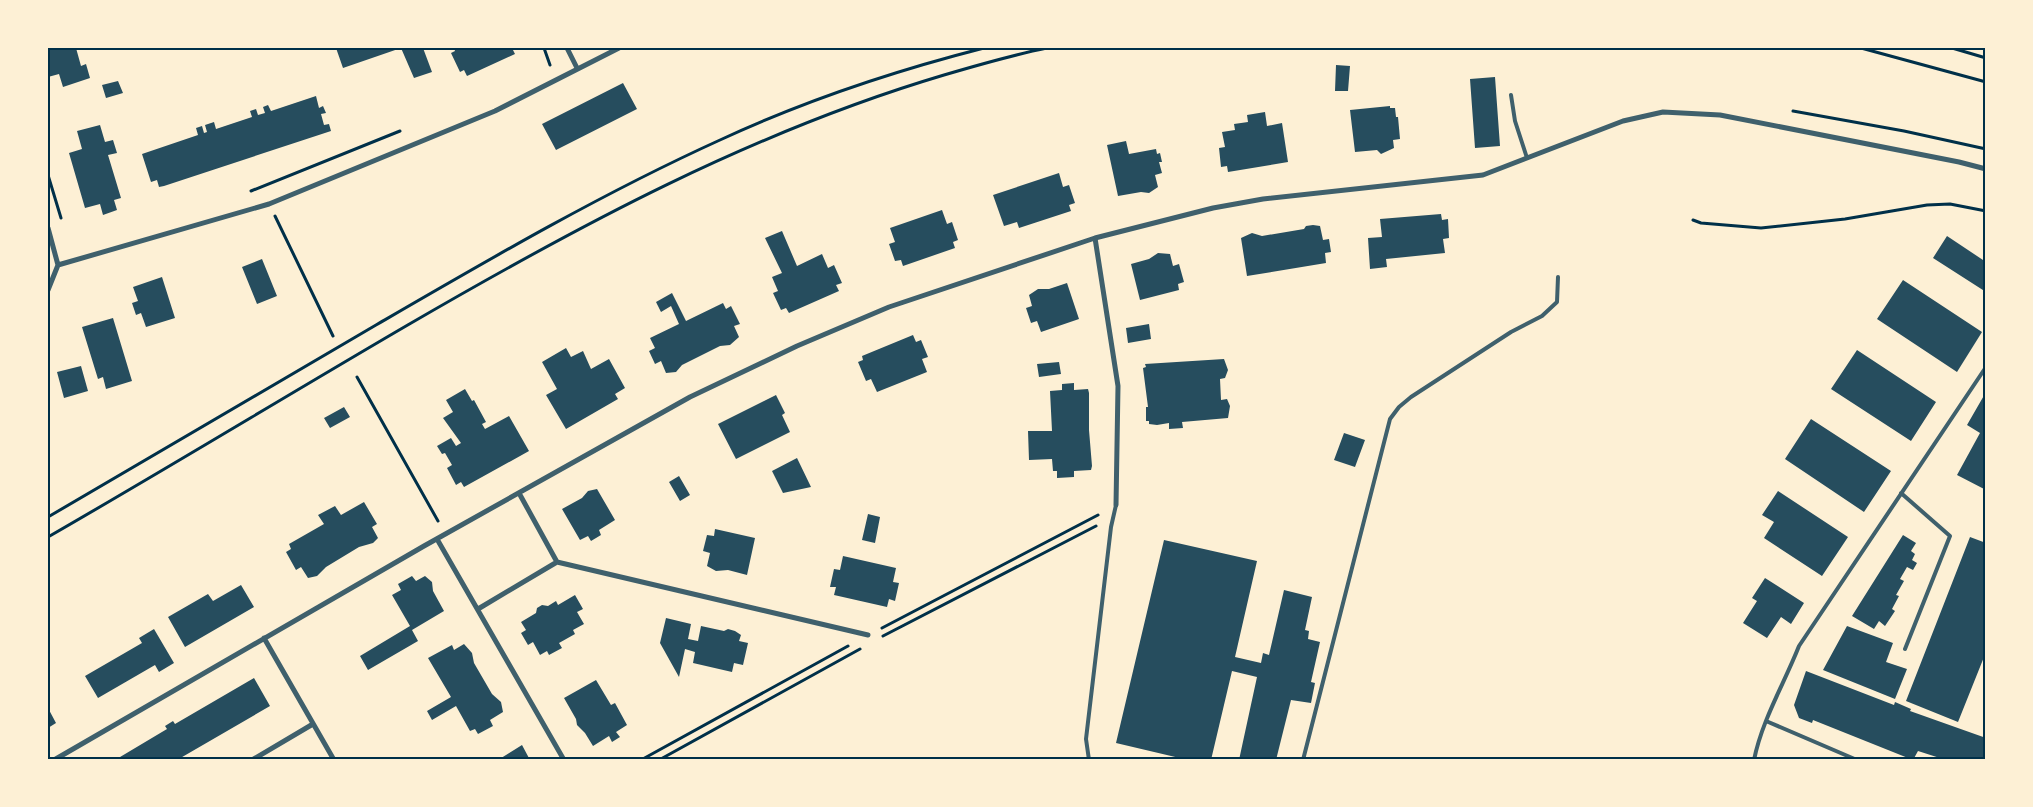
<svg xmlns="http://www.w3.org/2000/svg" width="2033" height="807" font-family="'Times New Roman',serif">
	<rect width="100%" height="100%" fill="#fdf0d5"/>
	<path fill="#264d5e" d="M48 48H76L81 66 86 64 90 78 63 87 59 74 48 77Z
		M336 48H401L343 68Z
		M401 48H423L432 72 414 78Z
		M454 48H512L515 54 467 76 464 70 460 72 451 53 455 51Z
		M1336 65 1350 66 1348 91H1335Z
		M1495 77 1500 146 1475 148 1470 79Z
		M118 81 123 93 106 98 102 85Z
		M623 83 637 109 556 150 542 124Z
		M316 96 319 108 323 106 326 113 321 114 324 125 329 124 331 131 164 186 159 187 157 180 151 182 142 154 198 135 196 128 202 126 204 133 207 132 205 125 214 122 216 129 252 117 250 111 256 109 258 115 265 113 263 107 268 105 271 111Z
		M1390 106V108H1395L1396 117H1398L1400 139 1393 140 1394 148 1381 154 1377 150 1355 152 1350 110Z
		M1265 112 1267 126 1282 123 1288 162 1228 172 1227 166 1221 167 1219 148 1225 147 1222 132 1235 130 1234 124 1248 122 1247 115Z
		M100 125 105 142 113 140 117 153 108 155 121 198 114 200 117 210 103 215 100 204 85 208 69 153 82 149 77 131Z
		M1126 141 1129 154 1156 149 1157 154 1160 153 1162 162H1159L1162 173 1155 175 1158 187 1149 193 1141 192 1118 196 1107 145Z
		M1059 173 1063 187 1069 185 1075 203 1069 205 1071 211 1019 228 1017 222 1004 226 993 195Z
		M942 210 947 224 952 222 958 240 953 242 955 248 903 266 901 260 895 261 889 244 895 242 890 228Z
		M1441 214 1442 220 1448 219 1449 238 1443 239 1445 253 1386 259 1387 267 1370 269 1368 238 1382 237 1380 219Z
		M1313 225 1320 226 1323 240 1329 239 1331 252 1325 253 1326 263 1247 276 1241 238 1252 233 1262 236 1304 229 1306 226Z
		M782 231 797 266 822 254 828 268 834 265 842 283 836 285 839 291 789 313 786 308 781 310 773 293 778 291 772 277 782 273 765 238Z
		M1947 236 1986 262V292L1933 258Z
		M1158 253 1170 254 1173 266 1179 264 1184 282 1178 284 1179 290 1140 300 1131 264 1149 259Z
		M262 259 277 296 257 304 242 267Z
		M162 277 175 318 146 327 141 313 136 315 132 303 138 301 133 287Z
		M1903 280 1982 332 1957 372 1877 319Z
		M1067 283 1079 319 1041 332 1037 321 1031 323 1026 308 1032 306 1029 295 1038 289H1049Z
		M672 293 686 321 723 303 726 309 731 306 740 324 734 326 739 337 730 345 720 346 682 365 676 372 666 373 661 361 655 364 649 351 655 348 650 338 679 324 671 306 661 312 656 302Z
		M113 318 132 381 106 389 103 377 98 379 82 327Z
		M1149 324 1151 339 1128 343 1126 328Z
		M913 335 916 342 921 340 928 357 922 359 927 372 877 392 871 379 866 381 858 362 863 360 862 356Z
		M566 348 571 357 583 351 591 369 609 359 625 388 615 394 618 399 566 429 546 395 557 389 542 362Z
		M1857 350 1936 402 1911 441 1831 389Z
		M1224 359 1228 370 1225 378 1220 379 1221 400 1227 399 1230 406 1228 418 1182 422 1183 428 1169 429V423L1157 425 1149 424V421H1146V407H1148L1143 368 1146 367 1145 364Z
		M1059 362 1061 374 1039 377 1037 364Z
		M81 366 88 391 64 398 57 372Z
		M1074 383V390L1088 389 1089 393V430L1092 466 1091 470 1074 471V477L1057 478V471H1053L1052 459 1029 460 1028 431H1052L1050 391 1062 390V384Z
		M465 389 472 401 474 400 486 422 482 424 485 429 509 416 529 451 464 487 461 482 456 485 447 468 452 465 445 453 442 454 437 446 451 438 456 446 461 443 443 418 453 412 446 400Z
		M1986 392V490L1957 475 1980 433 1967 425Z
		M776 395 785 413 782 415 790 432 736 459 718 424Z
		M344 407 350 417 330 428 324 418Z
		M1811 419 1891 471 1864 512 1785 459Z
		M1344 433 1365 440 1355 467 1334 460Z
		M797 458 811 487 783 493 772 471Z
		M679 476 690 495 680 501 669 482Z
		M597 489 615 520 599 530 601 535 591 541 588 536 580 540 562 509 582 498 588 491Z
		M1778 491 1848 537 1822 576 1764 538 1774 522 1762 515Z
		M364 502 377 524 372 527 378 538 373 543 359 547 326 567 317 576 308 578 301 567 296 570 286 552 291 549 289 544 324 524 318 515 335 506 341 515Z
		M868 514 880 517 875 543 862 540Z
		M715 529 755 538 747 575 728 570 716 571 707 566 710 553 703 551 707 535 714 536Z
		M1903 535 1916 543 1911 551 1915 554 1912 560 1917 563 1913 570 1907 567 1900 579 1904 581 1896 595 1899 596 1892 609 1895 611 1885 626 1879 621 1874 629 1852 616Z
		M1970 537 1986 543V652L1958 722 1906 701Z
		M1164 540 1257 561 1235 657 1261 663 1263 653 1269 655 1284 590 1312 597 1305 630 1309 631 1308 639 1320 642 1311 682 1315 683 1311 703 1291 700 1276 760H1239L1257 677 1232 671 1211 760H1188L1116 743Z
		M843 556 896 568 893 582 899 583 895 601 889 599 887 607 834 595 836 587H830L834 569 840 570Z
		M412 576 416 581 425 576 432 582 433 591 444 611 412 630 418 641 368 670 360 656 410 626 392 595 401 590 398 584Z
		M1765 578 1804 603 1791 624 1781 617 1767 638 1743 623 1757 601 1752 598Z
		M241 585 254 607 185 647 168 617 208 594 213 601Z
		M575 595 583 609 577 612 584 624 573 630 575 634 559 643 562 648 549 655 547 651 540 655 533 642 528 645 521 633 526 630 521 622 536 613 537 608 542 605 548 606 556 601 558 605Z
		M666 618 691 624 688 639 698 641 701 626 724 631 728 629 735 631 741 635 739 641 748 643 743 665 734 663 732 672 693 663 695 652 685 649 679 677 660 643Z
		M1847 626 1893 643 1886 662 1907 669 1895 699 1823 670Z
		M154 629 174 663 159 672 155 665 98 698 85 676 142 643 139 638Z
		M464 644 472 653 474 663 492 694 501 702 503 712 490 720 493 726 478 734 475 729 470 731 456 706 432 720 427 711 451 697 428 658 452 645 454 650Z
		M1806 671 1894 705 1895 702 1911 709 1910 711 1986 738V760H1946L1918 751 1913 760 1813 720 1812 723 1799 718 1794 705Z
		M254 678 270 706 177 760H115L167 729 165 726 173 721 175 724Z
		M596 680 611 705 615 703 627 725 616 732 620 737 612 742 609 736 593 746 585 733 577 725 576 719 564 698Z
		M48 708 56 723 48 728Z
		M522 745 530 760H498Z"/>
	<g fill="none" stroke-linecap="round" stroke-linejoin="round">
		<path stroke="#003049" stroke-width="3" d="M544 48 550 65
			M1861 48 1986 82
			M1952 48 1986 58
			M1793 111 1904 131 1986 149
			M48 175 61 218
			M251 191 400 131
			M275 216 333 336
			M1693 220 1701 223 1761 228 1845 219 1927 205 1950 204 1986 211
			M357 377 438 521
			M48 517C157 453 266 389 376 325 488 260 601 194 720 140 804 101 894 71 984 48
			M48 537C168 468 286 396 406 326 578 226 752 132 944 75 978 65 1012 55 1047 48
			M882 628 1098 515
			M883 636 1096 526
			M641 760 848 646
			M659 760 860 649"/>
		<path stroke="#3f606c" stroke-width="4" d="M1511 95 1515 121 1527 158
			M1901 493 1950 536 1905 649
			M1766 721 1857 760
			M1089 760 1086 739 1111 527 1116 505
			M1303 760 1390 419 1399 407 1411 397 1511 332 1542 316 1557 302 1558 277
			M1754 760C1762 720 1784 684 1799 646L1986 367"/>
		<path stroke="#3f606c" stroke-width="5" d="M567 48 577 68
			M48 228 58 265
			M1095 238 1118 386 1116 505
			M48 290 58 265 269 204 495 111 619 48
			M437 539 564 760
			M557 562 868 635
			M478 609 557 562 519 493
			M264 638 334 760
			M54 760 424 546 690 397 797 346 889 307 1095 238 1213 208 1263 199 1483 175 1623 121 1663 112 1720 115 1959 162 1986 169
			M252 760 313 724"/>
	</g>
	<rect width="2033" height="807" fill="none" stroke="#fdf0d5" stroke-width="98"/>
	<rect x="49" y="49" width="1935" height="709" fill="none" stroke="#003049" stroke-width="2"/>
</svg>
